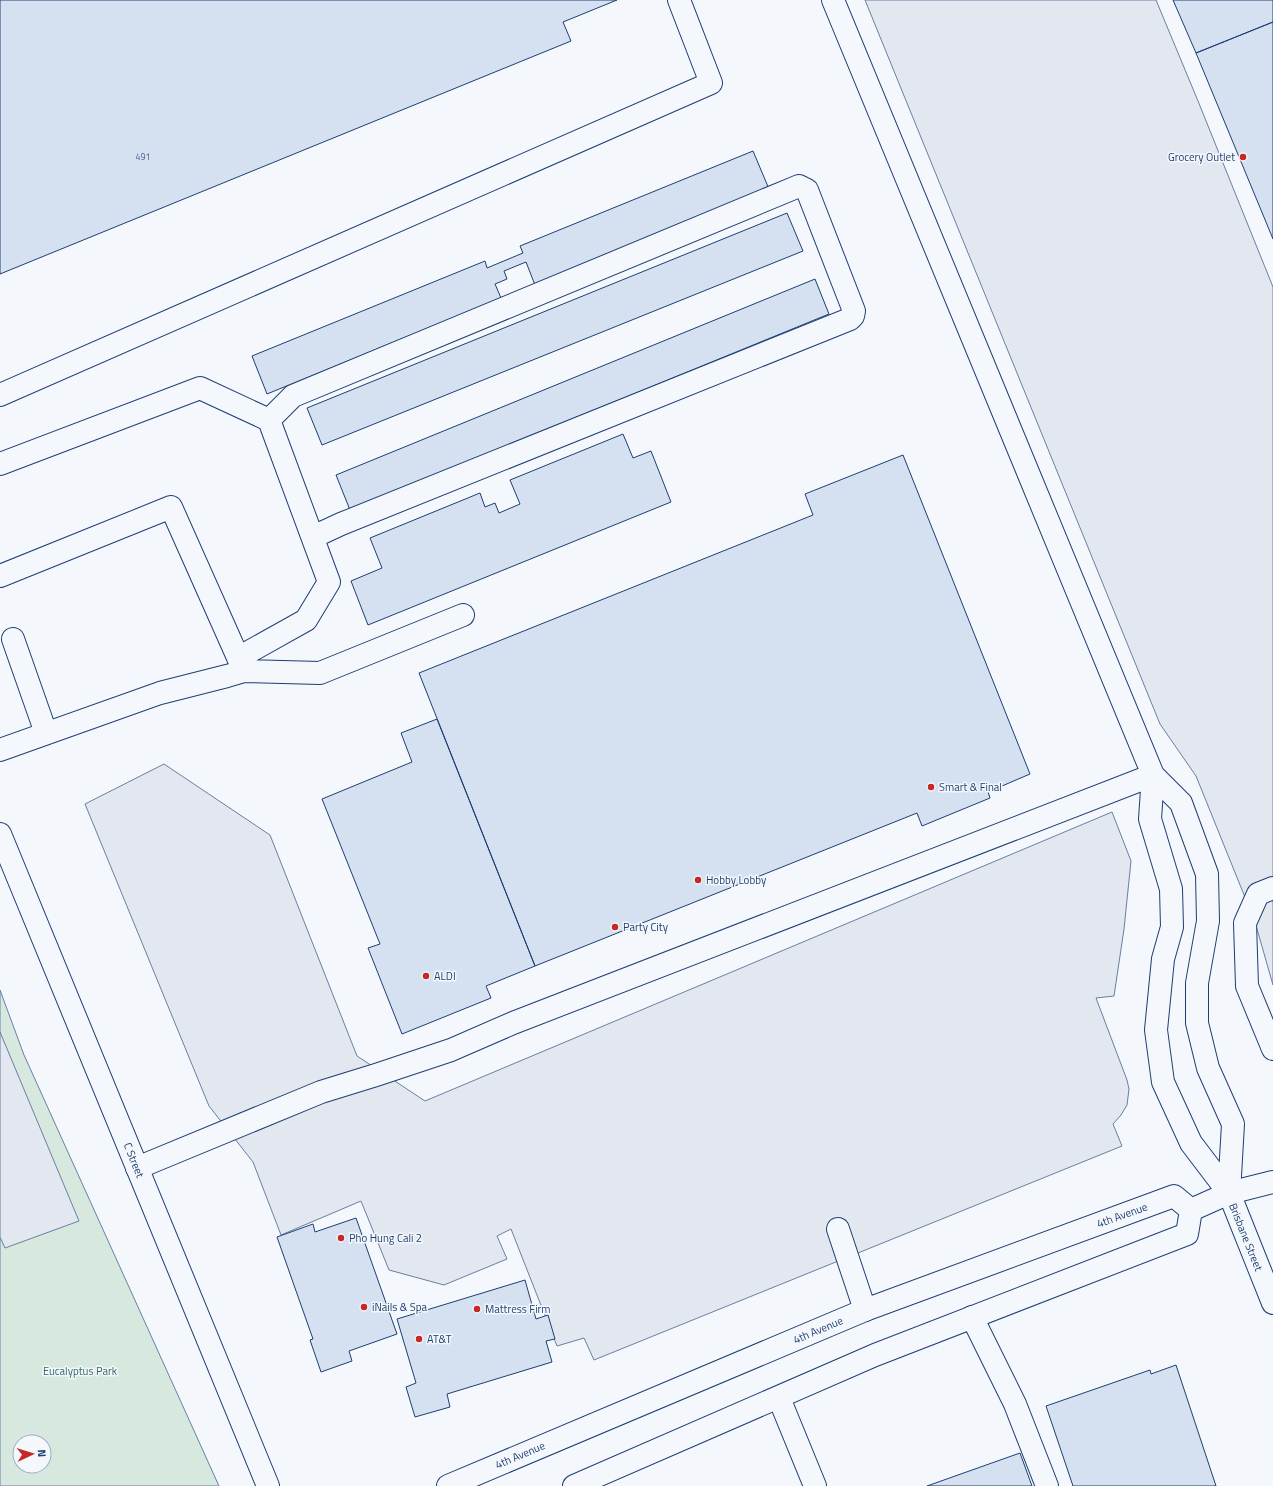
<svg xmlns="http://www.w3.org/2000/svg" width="1273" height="1486" font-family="'Titillium Web',sans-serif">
	<rect width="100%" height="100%" fill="#f4f7fb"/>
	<path fill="#d7e8df" stroke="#687fa3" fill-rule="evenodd" d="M0 990 24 1055 219 1486H0ZM20 1442H44V1466H20Z"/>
	<path fill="#e3e8f0" stroke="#687fa3" d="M865 0H1156L1198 101 1273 287V985L1255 922 1196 776 1160 724Z
		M164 764 270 835 357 1056 425 1101 1112 812 1131 861 1124 929 1114 996 1096 998 1127 1080 1129 1089 1127 1105 1121 1115 1113 1124 1122 1146 594 1360 584 1338 557 1346 511 1229 497 1236 507 1259 444 1285 389 1270 361 1201 281 1235 253 1162 209 1106 85 804Z
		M0 1032 79 1221 5 1248 0 1237Z"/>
	<path fill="#d5e0f0" stroke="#1d3f73" d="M0 0H617L563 22 571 41 0 274Z
		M1173 0H1273V22L1196 53Z
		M1273 22V239L1196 53Z
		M753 151 769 189 535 285 526 262 504 271 507 279 495 284 501 298 267 394 252 356 485 261 487 268 523 253 520 246Z
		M787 213 803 251 322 445 307 408Z
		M815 279 829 314 350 510 336 475Z
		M623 434 633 458 651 451 671 502 368 625 351 581 382 568 370 538 480 493 485 507 495 503 499 513 520 504 510 480Z
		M903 455 1030 774 988 792 990 798 922 826 917 813 535 966 419 673 813 515 805 494Z
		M437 719 535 966 486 986 491 998 402 1034 368 948 380 944 322 799 412 762 401 733Z
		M356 1218 397 1334 349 1351 352 1361 321 1372 310 1340 313 1339 277 1237 313 1224 315 1232Z
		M525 1280 536 1319 548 1315 555 1339 546 1341 552 1362 447 1394 450 1407 415 1417 406 1387 416 1383 397 1319Z
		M1176 1365 1216 1486H1073L1046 1406 1150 1370 1151 1374Z
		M1020 1453 1032 1486H927Z"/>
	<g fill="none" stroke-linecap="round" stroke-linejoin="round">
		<defs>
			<path id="minor" d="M833 0 1153 775 1181 803 1207 874 1208 921 1197 983V1023L1208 1068 1233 1124 1229 1193
				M0 395 711 83 679 0
				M269 420 293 396 799 186 807 190 854 311 853 316 850 319 341 524 313 537
				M0 464 200 388 269 420 329 582 306 620 238 658
				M0 576 171 507 244 671
				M13 639 46 733
				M0 750 160 693 227 676 244 671 320 673 463 615
				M1153 775 1150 819 1171 889 1172 927 1163 959 1156 1030 1163 1082 1191 1143 1229 1193 1273 1303
				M1273 888 1258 894 1245 923 1247 986 1273 1049
				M137 1168 321 1092 376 1075 451 1050 513 1023 1153 775
				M838 1229 865 1310
				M972 1317 1015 1404 1047 1486
				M779 1398 815 1486"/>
			<path id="major" d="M0 834 268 1486
				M1191 1210 1229 1193 1273 1182
				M448 1486 865 1310 1174 1196 1191 1210
				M574 1486 875 1355 1187 1234 1191 1210"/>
		</defs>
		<use href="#minor" stroke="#1d3f73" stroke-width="24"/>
		<use href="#major" stroke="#1d3f73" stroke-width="24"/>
		<use href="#minor" stroke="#f4f7fb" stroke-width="22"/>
		<use href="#major" stroke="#f4f7fb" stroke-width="22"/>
	</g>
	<g fill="#c62828" stroke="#f4f7fb" stroke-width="1.5">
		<circle cx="1243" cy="157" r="4"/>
		<circle cx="931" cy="787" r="4"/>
		<circle cx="698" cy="880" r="4"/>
		<circle cx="615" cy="927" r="4"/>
		<circle cx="426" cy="976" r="4"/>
		<circle cx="341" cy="1238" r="4"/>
		<circle cx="364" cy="1307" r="4"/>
		<circle cx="477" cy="1309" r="4"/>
		<circle cx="419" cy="1339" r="4"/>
	</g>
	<g text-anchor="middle" stroke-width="3" stroke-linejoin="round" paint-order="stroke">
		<g font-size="9" fill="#4b6792">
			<text x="143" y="160">491</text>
		</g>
		<g font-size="11" fill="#1d3f73" stroke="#f4f7fb" text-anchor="start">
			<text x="1235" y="161" text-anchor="end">Grocery Outlet</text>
			<text x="939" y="791">Smart &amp; Final</text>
			<text x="706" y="884">Hobby Lobby</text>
			<text x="623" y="931">Party City</text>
			<text x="434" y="980">ALDI</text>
			<text x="349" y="1242">Pho Hung Cali 2</text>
			<text x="372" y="1311">iNails &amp; Spa</text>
			<text x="485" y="1313">Mattress Firm</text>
			<text x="427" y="1343">AT&amp;T</text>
		</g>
		<g font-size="11" fill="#1d3f73" stroke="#f4f7fb">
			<text transform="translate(134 1160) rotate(68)" y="4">C Street</text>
			<text transform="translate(1122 1215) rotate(-20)" y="4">4th Avenue</text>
			<text transform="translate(1246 1237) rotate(68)" y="4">Brisbane Street</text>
			<text transform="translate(818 1330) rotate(-23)" y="4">4th Avenue</text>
			<text transform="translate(520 1455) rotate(-23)" y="4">4th Avenue</text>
		</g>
		<g font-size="11" fill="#2c6c60" stroke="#f4f7fb">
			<text x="80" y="1375">Eucalyptus Park</text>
		</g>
	</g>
	<g transform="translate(32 1454) rotate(86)"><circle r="19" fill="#f4f7fb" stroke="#9eadc5"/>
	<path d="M0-3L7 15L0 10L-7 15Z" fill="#c62828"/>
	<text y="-6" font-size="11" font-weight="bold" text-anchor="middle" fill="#1d3f73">N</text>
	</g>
</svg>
